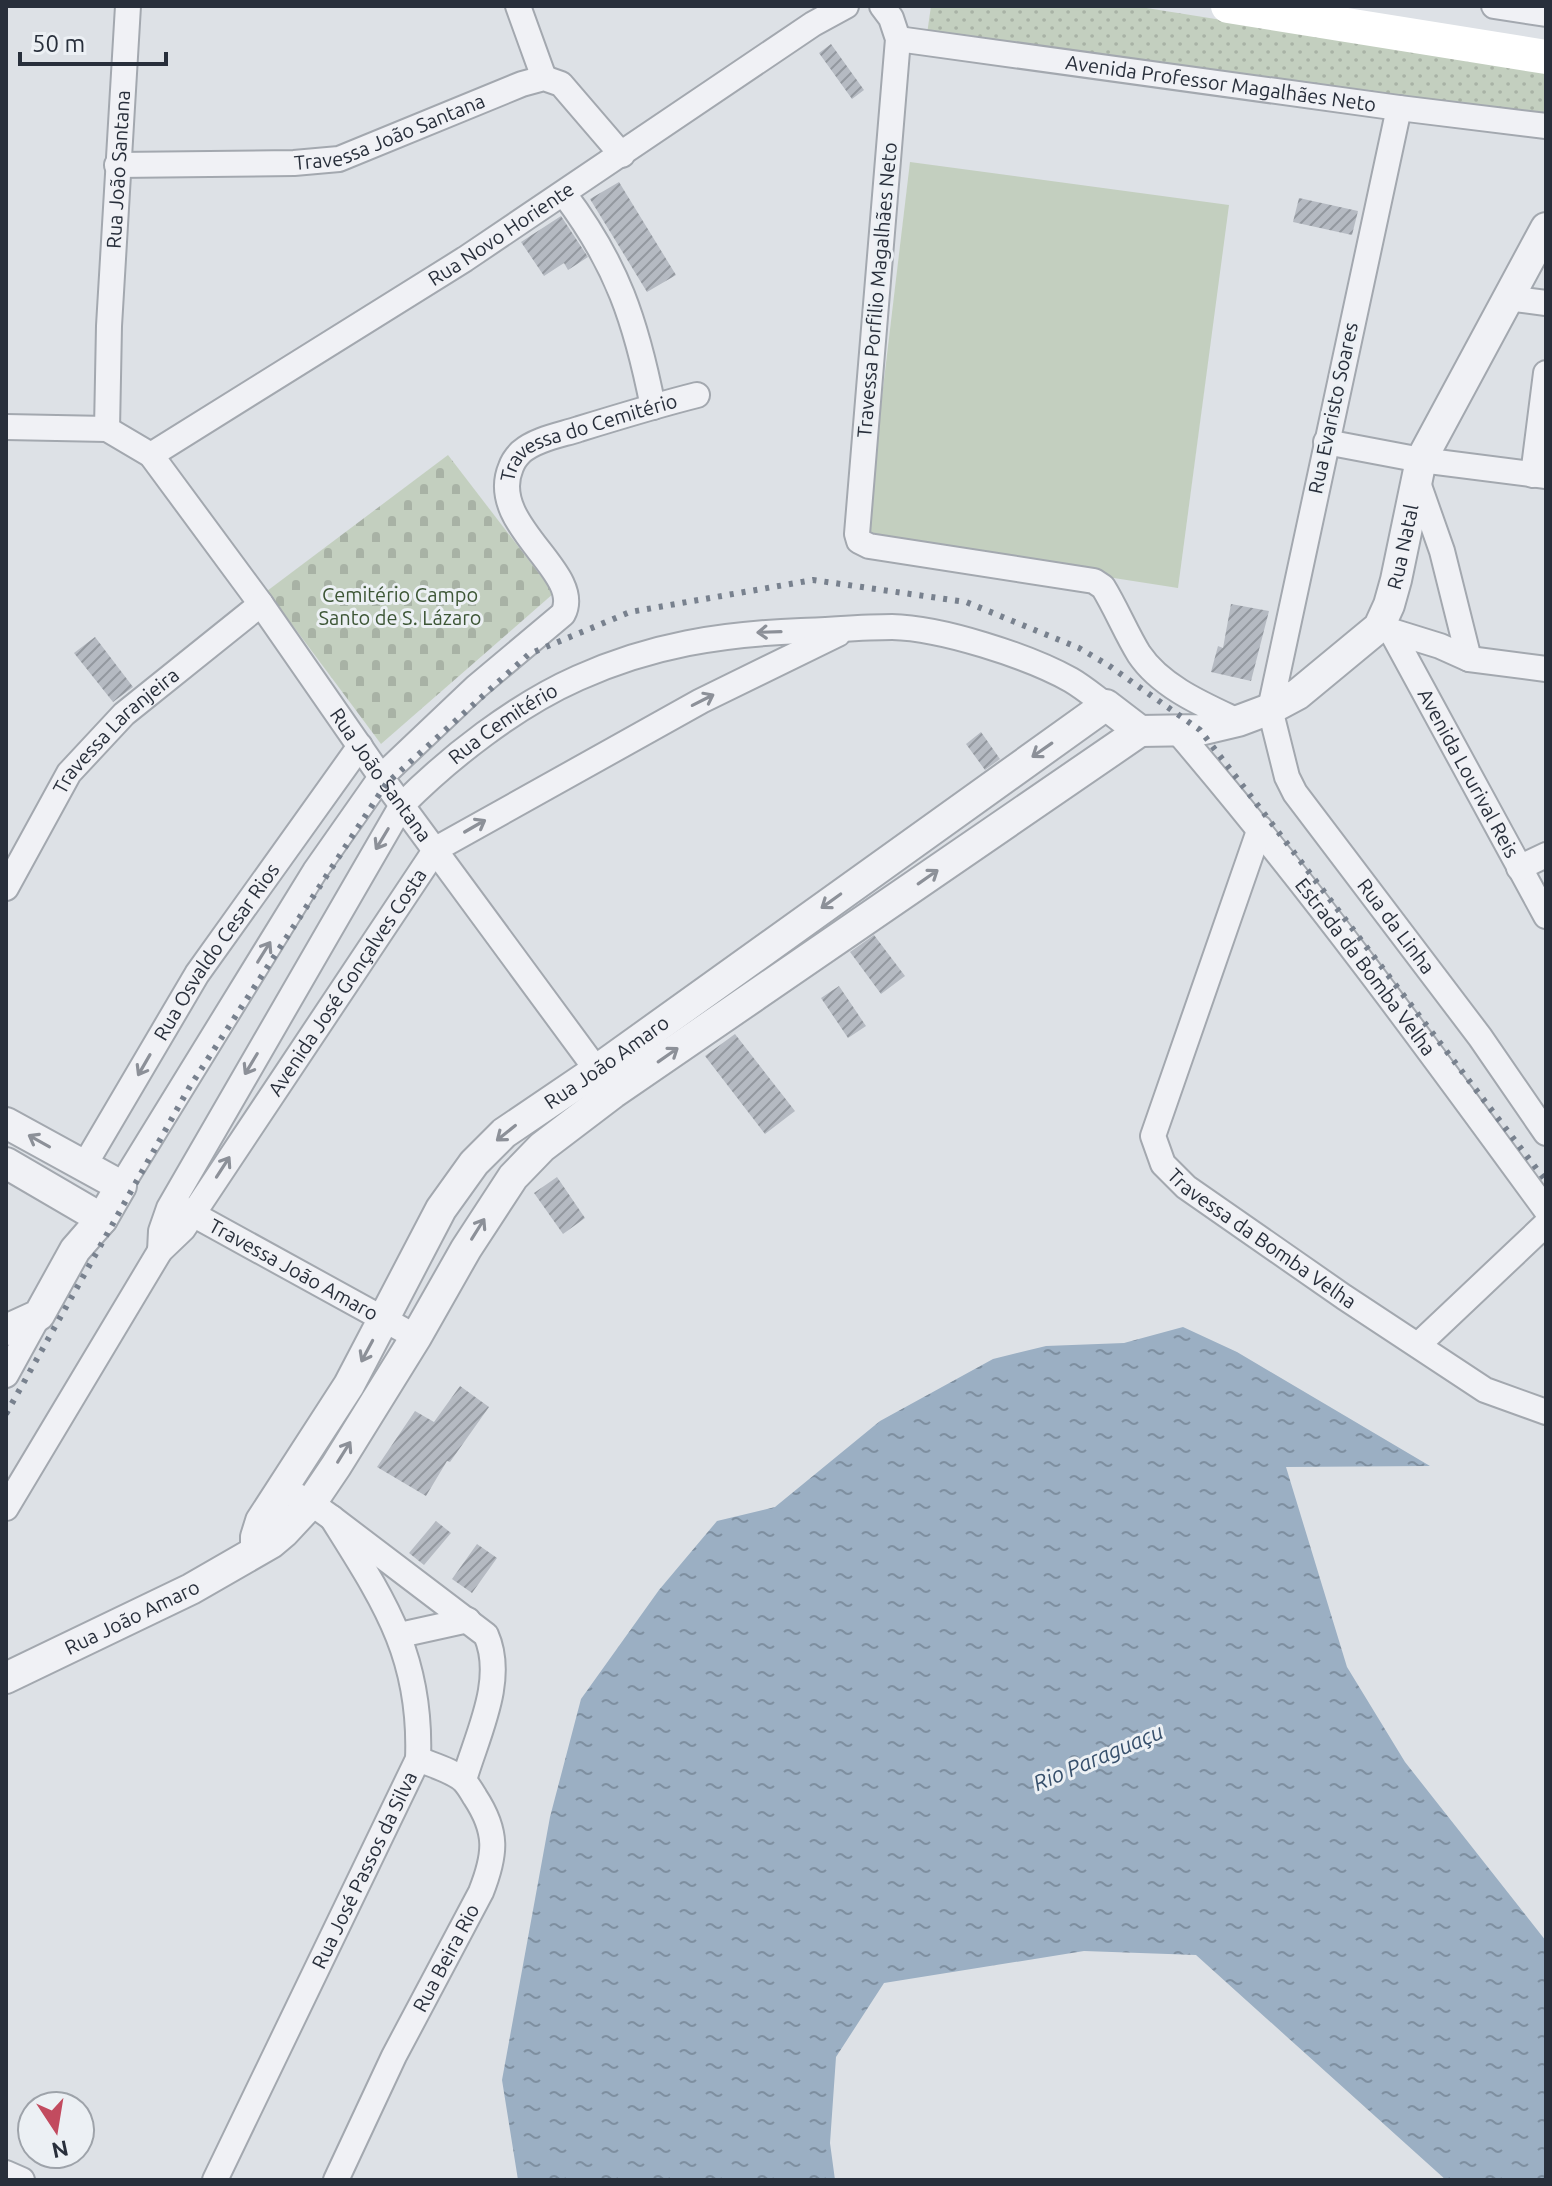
<svg xmlns="http://www.w3.org/2000/svg" width="1552" height="2186" font-family="Ubuntu,sans-serif">
	<defs>
		<pattern id="cemetery-stones" width="16" height="16" patternUnits="userSpaceOnUse" patternTransform="scale(2)"><rect width="16" height="16" fill="#c3cfbf"/><path d="M2 7V4a2 2 0 0 1 4 0v3zM10 15v-3a2 2 0 0 1 4 0v3z" fill="#a8b2a5"/></pattern>
		<pattern id="park-dots" width="8" height="8" patternUnits="userSpaceOnUse" patternTransform="scale(2)"><rect width="8" height="8" fill="#c3cfbf"/><path d="M2 2h.1M6 6h.1" fill="none" stroke="#a8b2a5" stroke-width="1.8" stroke-linecap="round"/></pattern>
		<pattern id="water-ripples" width="26" height="14" patternUnits="userSpaceOnUse" patternTransform="scale(2)"><rect width="26" height="14" fill="#9bafc3"/><path d="M2 4q2-2 4 0t4 0M15 11q2-2 4 0t4 0" fill="none" stroke="#7e8fa0"/></pattern>
		<pattern id="building-hatch" width="6" height="6" patternUnits="userSpaceOnUse" patternTransform="scale(2)"><rect width="6" height="6" fill="#b5bac2"/><path d="M-1 1l2-2M0 6l6-6M5 7l2-2" fill="none" stroke="#93989f"/></pattern>
	</defs>
	<rect width="100%" height="100%" fill="#dde1e6"/>
	<path fill="#c3cfbf" d="M910 162 1229 205 1178 588 865 539Z"/>
	<path fill="url(#cemetery-stones)" d="M448 455 554 593 381 744 267 591Z"/>
	<path fill="url(#park-dots)" d="M931 6H1134L1546 72V117L927 34Z"/>
	<path fill="url(#water-ripples)" d="M1183 1327 1237 1352 1430 1466 1286 1467 1347 1667 1405 1762 1546 1941V2180H1446L1196 1955 1084 1951 884 1983 836 2057 830 2143 835 2180H518L502 2080 550 1817 581 1699 659 1590 717 1521 775 1507 880 1421 993 1359 1046 1346 1124 1343Z"/>
	<path fill="url(#building-hatch)" d="M831 44 864 90 852 99 819 53Z
		M619 182 676 275 647 292 590 199Z
		M1299 198 1358 211 1352 235 1293 222Z
		M561 216 588 257 568 270 564 263 544 276 521 242Z
		M1231 604 1269 611 1251 681 1211 672 1218 646 1223 648Z
		M95 637 133 687 113 702 74 653Z
		M981 732 1000 759 985 770 966 744Z
		M874 935 905 976 881 994 850 952Z
		M839 986 866 1026 848 1038 821 998Z
		M735 1034 795 1111 765 1134 705 1056Z
		M557 1177 585 1218 563 1234 534 1193Z
		M460 1386 489 1407 450 1462 447 1461 426 1496 377 1467 415 1411 434 1422Z
		M436 1521 451 1533 424 1565 409 1553Z
		M477 1544 497 1558 472 1593 452 1579Z"/>
	<g fill="none" stroke-linecap="round" stroke-linejoin="round">
		<defs>
			<g id="minor">
				<path d="M518 6 544 78"/>
				<path d="M882 6 891 18 898 39 857 534 859 541 869 546 1094 581 1103 587C1116 608 1126 633 1139 654 1161 687 1204 705 1238 721"/>
				<path d="M1494 6 1546 14"/>
				<path id="s1" d="M898 39 1399 108 1546 126"/>
				<path id="s2" d="M1399 108 1270 709 1287 777 1295 793 1480 1037 1546 1133"/>
				<path id="s3" d="M117 165 294 163 339 159 522 84 544 78 561 84 622 155"/>
				<path d="M564 194C617 264 636 321 653 407"/>
				<path d="M1507 298 1546 303"/>
				<path id="s4" d="M6 427 107 429 151 455 261 604 381 777 607 1084"/>
				<path id="s5" d="M107 429 109 326 128 6"/>
				<path d="M1326 442 1421 460 1546 476"/>
				<path id="s6" d="M151 455 465 259 813 24 846 6"/>
				<path d="M1533 475 1546 373"/>
				<path d="M1417 480 1442 551 1469 659"/>
				<path d="M1382 628 1440 646 1469 659 1546 669"/>
				<path id="s7" d="M1391 631 1546 916"/>
				<path id="s8" d="M1177 731C1308 884 1427 1047 1546 1210"/>
				<path id="s9" d="M1260 828 1153 1136 1163 1164 1186 1187 1344 1297 1485 1390 1546 1412"/>
				<path d="M1519 868 1546 855"/>
				<path id="s10" d="M6 888 69 773 124 714 261 604"/>
				<path id="s11" d="M84 1166 197 974 360 746"/>
				<path id="s12" d="M121 1186 315 871 381 777 476 687 563 614C585 572 486 525 511 467 513 461 517 456 521 452 536 439 561 435 579 429 618 417 657 405 697 395"/>
				<path id="s13" d="M178 1206 416 1337"/>
				<path id="s14" d="M160 1251 161 1231 169 1208 402 805C450 757 515 706 578 678 651 645 722 634 801 631 831 630 862 627 892 627 941 628 1028 656 1071 680 1083 687 1095 697 1106 705"/>
				<path d="M1418 1345 1546 1224"/>
				<path d="M6 1375 39 1315"/>
				<path d="M282 1488 311 1503 332 1518 486 1635C506 1680 477 1735 464 1780"/>
				<path id="s15" d="M6 1508 160 1251 183 1229 436 849 701 701 838 634"/>
				<path d="M400 1635 468 1620"/>
				<path d="M6 2173 22 2180"/>
				<path id="s16" d="M215 2180 418 1759C422 1656 384 1601 332 1518"/>
				<path id="s17" d="M336 2180 394 2056 481 1892C496 1854 498 1832 475 1797 472 1792 468 1785 464 1781 454 1771 432 1765 418 1759"/>
			</g>
			<g id="tertiary">
				<path id="s18" d="M1140 731 1200 730 1238 721 1270 709 1298 694 1379 627 1389 605 1396 580 1421 460 1546 228"/>
				<path d="M6 1123 121 1186 102 1219 75 1250 39 1315 6 1330"/>
				<path d="M6 1163 102 1219"/>
				<path id="s19" d="M256 1550V1537L261 1521 349 1385 441 1209 474 1163 504 1133 597 1070 1106 705 1140 731"/>
				<path id="s20" d="M6 1678 191 1589 271 1543 284 1532 311 1503 336 1466 416 1337 466 1249 513 1177 542 1147 613 1093 1140 731"/>
			</g>
		</defs>
		<use href="#minor" stroke="#a3a8af" stroke-width="28"/>
		<use href="#tertiary" stroke="#a3a8af" stroke-width="34"/>
		<use href="#minor" stroke="#f0f1f5" stroke-width="24"/>
		<use href="#tertiary" stroke="#f0f1f5" stroke-width="30"/>
		<path stroke="#fff" stroke-width="34" d="M1228 6 1546 57"/>
		<path stroke="#78818e" stroke-width="6" stroke-dasharray="4 8" stroke-linecap="butt" d="M6 1414 189 1088 386 784 529 654 630 612 813 580 966 602 1079 648 1108 665 1200 730 1546 1181"/>
	</g>
	<defs><path id="oneway-shaft" d="M-6 0H5M1.5-3L5.5 0L1.5 3" fill="none" stroke-width="1.6" stroke-linecap="round" stroke-linejoin="round" transform="scale(2)"/></defs>
	<g stroke="#8c9098">
		<use href="#oneway-shaft" transform="translate(769 632) rotate(178)"/>
		<use href="#oneway-shaft" transform="translate(703 700) rotate(-27)"/>
		<use href="#oneway-shaft" transform="translate(1042 750) rotate(145)"/>
		<use href="#oneway-shaft" transform="translate(475 826) rotate(-30)"/>
		<use href="#oneway-shaft" transform="translate(382 839) rotate(121)"/>
		<use href="#oneway-shaft" transform="translate(928 877) rotate(-35)"/>
		<use href="#oneway-shaft" transform="translate(831 901) rotate(144)"/>
		<use href="#oneway-shaft" transform="translate(264 952) rotate(-58)"/>
		<use href="#oneway-shaft" transform="translate(668 1055) rotate(-35)"/>
		<use href="#oneway-shaft" transform="translate(251 1064) rotate(121)"/>
		<use href="#oneway-shaft" transform="translate(144 1065) rotate(120)"/>
		<use href="#oneway-shaft" transform="translate(506 1133) rotate(141)"/>
		<use href="#oneway-shaft" transform="translate(39 1141) rotate(-151)"/>
		<use href="#oneway-shaft" transform="translate(223 1167) rotate(-57)"/>
		<use href="#oneway-shaft" transform="translate(478 1229) rotate(-58)"/>
		<use href="#oneway-shaft" transform="translate(367 1351) rotate(118)"/>
		<use href="#oneway-shaft" transform="translate(344 1452) rotate(-58)"/>
	</g>
	<g text-anchor="middle" stroke-width="6" stroke-linejoin="round" paint-order="stroke">
		<g font-size="20" fill="#282f3b" stroke="#ecf0f4">
			<text dy="7" stroke="none"><textPath href="#s1" startOffset="326">Avenida Professor Magalhães Neto</textPath></text>
			<text dy="7" stroke="none"><textPath href="#s3" startOffset="278">Travessa João Santana</textPath></text>
			<text dy="7" stroke="none"><textPath href="#s5" startOffset="260">Rua João Santana</textPath></text>
			<text dy="7" stroke="none"><textPath href="#s6" startOffset="414">Rua Novo Horiente</textPath></text>
			<text transform="translate(877 290) rotate(-85)" y="7">Travessa Porfilio Magalhães Neto</text>
			<text transform="translate(1333 408) rotate(-78)" y="7">Rua Evaristo Soares</text>
			<text dy="7" stroke="none"><textPath href="#s12" startOffset="978">Travessa do Cemitério</textPath></text>
			<text dy="7" stroke="none"><textPath href="#s18" startOffset="354">Rua Natal</textPath></text>
			<text dy="7" stroke="none"><textPath href="#s14" startOffset="640">Rua Cemitério</textPath></text>
			<text dy="7" stroke="none"><textPath href="#s10" startOffset="194">Travessa Laranjeira</textPath></text>
			<text dy="7" stroke="none"><textPath href="#s4" startOffset="546">Rua João Santana</textPath></text>
			<text dy="7" stroke="none"><textPath href="#s7" startOffset="162">Avenida Lourival Reis</textPath></text>
			<text dy="7" stroke="none"><textPath href="#s2" startOffset="870">Rua da Linha</textPath></text>
			<text dy="7" stroke="none"><textPath href="#s11" startOffset="252">Rua Osvaldo Cesar Rios</textPath></text>
			<text dy="7" stroke="none"><textPath href="#s8" startOffset="302">Estrada da Bomba Velha</textPath></text>
			<text dy="7" stroke="none"><textPath href="#s15" startOffset="628">Avenida José Gonçalves Costa</textPath></text>
			<text dy="7" stroke="none"><textPath href="#s19" startOffset="614">Rua João Amaro</textPath></text>
			<text dy="7" stroke="none"><textPath href="#s9" startOffset="480">Travessa da Bomba Velha</textPath></text>
			<text dy="7" stroke="none"><textPath href="#s13" startOffset="132">Travessa João Amaro</textPath></text>
			<text dy="7" stroke="none"><textPath href="#s20" startOffset="140">Rua João Amaro</textPath></text>
			<text dy="7" stroke="none"><textPath href="#s16" startOffset="344">Rua José Passos da Silva</textPath></text>
			<text dy="7" stroke="none"><textPath href="#s17" startOffset="248">Rua Beira Rio</textPath></text>
		</g>
		<g font-size="20" fill="#3d5636" stroke="#ecf0f4">
			<text x="400" y="602">Cemitério Campo<tspan x="400" dy="23">Santo de S. Lázaro</tspan></text>
		</g>
		<g font-size="22" font-style="italic" fill="#364f6b" stroke="#ecf0f4">
			<text transform="translate(1098 1757) rotate(-23)" y="8">Rio Paraguaçu</text>
		</g>
	</g>
	<rect width="1552" height="2186" fill="none" stroke="#282f3b" stroke-width="16"/>
	<g transform="translate(56 2130) rotate(168)"><circle r="38" fill="#ecf0f4" stroke="#9ea3aa" stroke-width="2"/>
	<path d="M0-6L14 30L0 20L-14 30Z" fill="#c24b5f"/>
	<text y="-12" font-size="22" font-weight="bold" text-anchor="middle" fill="#282f3b">N</text>
	</g>
	<path d="M20 52v12h146v-12" fill="none" stroke="#282f3b" stroke-width="4"/>
	<text x="32" y="52" font-size="24" fill="#282f3b" stroke="#ecf0f4" stroke-width="6" paint-order="stroke">50 m</text>
</svg>
